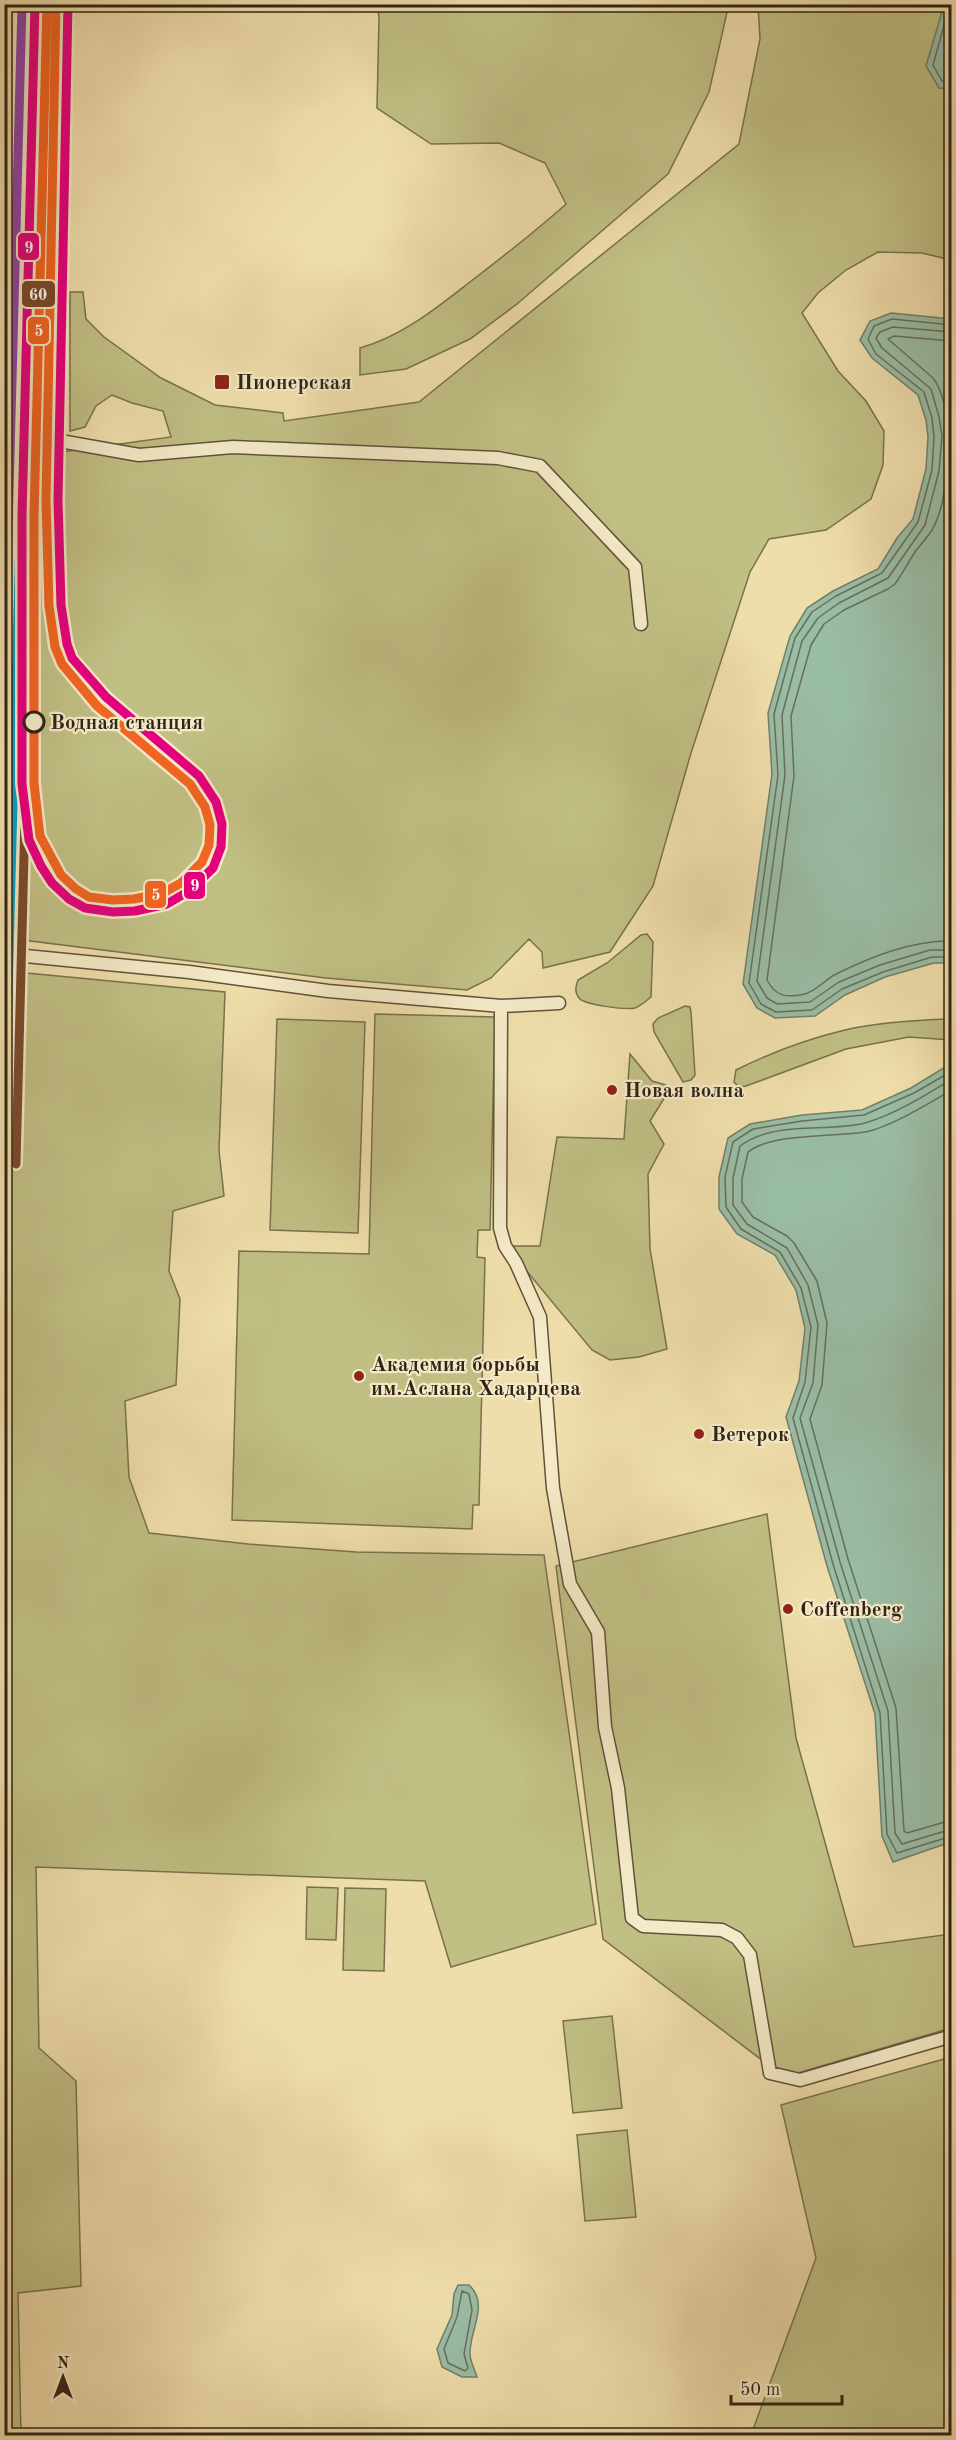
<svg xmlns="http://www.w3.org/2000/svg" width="956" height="2440" font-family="'Old Standard TT',serif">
	<rect width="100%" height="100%" fill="#efdeab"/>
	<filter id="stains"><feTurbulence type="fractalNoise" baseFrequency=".00333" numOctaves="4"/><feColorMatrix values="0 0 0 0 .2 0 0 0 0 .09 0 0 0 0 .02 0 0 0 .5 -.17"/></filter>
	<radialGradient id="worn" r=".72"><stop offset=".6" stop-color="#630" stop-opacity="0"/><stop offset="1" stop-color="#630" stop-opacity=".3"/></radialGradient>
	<path fill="#c0bf84" stroke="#78724c" stroke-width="1.5" d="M377 5 728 4V8L709 92 668 174 517 304 470 339 406 369 360 375V348C400 337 434 310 466 285 500 259 534 233 566 204L545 163 499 143 431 144 377 108 379 17Z
		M758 5H951V260L922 253 878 252 846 270 818 293 802 313 838 371 866 401 884 431 883 465 871 499 826 530 769 539 750 572 691 753 653 886 610 952 543 968 542 952 529 939 491 978 467 990 326 978 23 940 40 455 171 437 163 411 132 403 112 395 96 406 85 427 70 431V292H83L86 319 104 337 161 378 215 405 283 413 284 421 419 402 739 144 760 39Z
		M647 934 653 942 651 997C647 1000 641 1006 635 1008 626 1010 584 1005 579 998 574 992 576 986 578 980L607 963 641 935Z
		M16 972 225 992 219 1151 224 1196 173 1211 169 1271 180 1299 176 1385 125 1401 129 1477 149 1533 248 1544 356 1552 544 1555 596 1924 451 1967 425 1881 36 1867 39 2048 76 2081 81 2286 18 2293 21 2435 5 2436 4 1368Z
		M685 1006 690 1007 691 1012 695 1075 691 1080 683 1082 654 1032 653 1024 658 1018Z
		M375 1014 495 1017 490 1230H478L477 1257 485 1258 479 1505H473L472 1529 232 1520 239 1251 369 1254Z
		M277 1019 365 1022 358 1233 270 1230Z
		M951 1019V1040L909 1037 846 1049 746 1086 739 1087 734 1082 736 1070C770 1053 807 1039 845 1030 879 1022 917 1020 951 1019Z
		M630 1054 652 1081 666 1085 665 1097 650 1121 664 1144 648 1174 650 1249 667 1349 639 1357 610 1360 592 1350 506 1246H540L557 1137 624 1139Z
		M767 1514 796 1738 854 1947 951 1934V2028L784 2077 603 1939 556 1566Z
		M307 1887 338 1888 336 1940 306 1939Z
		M345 1888 386 1889 384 1971 343 1970Z
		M612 2016 622 2108 573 2113 563 2021Z
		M951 2057V2435H751L816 2258 781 2105Z
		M627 2130 636 2217 585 2221 577 2135Z"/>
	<path fill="#9abda5" stroke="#70806b" stroke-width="1.5" d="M944 5H951V89L939 88 926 66Z
		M891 313 951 319V963H934L885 977 845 995 815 1016 775 1018 757 1008 743 984 772 774 768 713 790 636 807 608 833 591 878 569 897 538 913 519 926 469 928 437 926 420 918 395 872 358 860 340 870 321Z
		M950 1064 951 1842 893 1862 882 1836 875 1714 827 1566 786 1417 799 1381 805 1328 796 1290 775 1255 737 1234 719 1209V1177L728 1138 750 1124 802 1115 862 1110 911 1088Z
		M458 2285H469C490 2304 469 2331 470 2354 470 2361 475 2370 477 2377H462L442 2367 437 2349 452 2315 454 2294Z"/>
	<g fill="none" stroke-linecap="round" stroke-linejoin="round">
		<path stroke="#65705d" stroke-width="1.5" d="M950 4 933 65 942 81 952 83
			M952 325 892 319 874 326 868 339 876 354 924 392 932 418 934 437 932 470 918 522 882 573 836 596 812 612 795 638 774 714 778 775 749 983 761 1004 776 1012 812 1010 842 989 883 972 932 957H952
			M952 332 893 327 880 332 876 338 882 348 931 389 939 417 942 436 939 471 925 525 888 578 839 603 818 618 802 641 782 715 785 775 757 981 767 998 777 1004 810 1002 839 982 880 965 930 950H952
			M952 341 894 336 888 339 933 378C956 407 951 498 932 530 927 538 920 545 915 552 908 563 902 574 895 584L888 589 844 610 824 624 811 645 791 716 794 776 767 980C776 997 786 998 805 994 816 991 826 979 836 974 871 957 912 940 952 941
			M952 1071 914 1093 864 1115 802 1121 753 1129 733 1142 725 1177 726 1207 741 1229 780 1252 801 1288 811 1327 805 1382 793 1418 833 1564 880 1713 887 1834 897 1853 952 1836
			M952 1079C926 1095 894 1115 865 1123 825 1133 775 1120 740 1146L733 1178V1205L747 1224 787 1248 808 1285 818 1325 813 1383 800 1418 840 1562 888 1711 895 1833 902 1844 952 1829
			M952 1090C930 1103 888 1128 865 1132 833 1137 772 1133 748 1152L742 1179V1202L753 1217 787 1236 794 1243 817 1281 827 1323 822 1385 810 1419 848 1559 896 1708 904 1831 907 1833 952 1820
			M462 2291 469 2294 472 2310 464 2354 468 2368 465 2371 448 2363 444 2349 457 2317Z"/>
		<defs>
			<path id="minor" d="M4 431 139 455 233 447 498 458 540 466 635 567 641 624
				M5 954 189 972 328 991 501 1006 559 1003
				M501 1006 500 1228 505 1246 516 1263 540 1317 553 1488 570 1584 598 1632 605 1727 618 1788 632 1918 643 1926 722 1930 737 1938 750 1955 770 2073 800 2080 952 2036"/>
			<path id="primary" d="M4 1164 34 4"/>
		</defs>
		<use href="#minor" stroke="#60523a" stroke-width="15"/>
		<use href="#primary" stroke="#302415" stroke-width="22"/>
		<use href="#minor" stroke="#f5eac8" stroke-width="12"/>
		<use href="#primary" stroke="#e8bf76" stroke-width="20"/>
		<defs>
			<path id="bus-1" d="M4 1145 34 4"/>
			<path id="bus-2" d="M16 1164 46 4"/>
			<path id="bus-3" d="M4 681 22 4"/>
		</defs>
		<use href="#bus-1" stroke="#f5eac8" stroke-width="14"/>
		<use href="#bus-2" stroke="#f5eac8" stroke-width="14"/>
		<use href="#bus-3" stroke="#f5eac8" stroke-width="14"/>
		<use href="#bus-1" stroke="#02a2c5" stroke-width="9"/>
		<use href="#bus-2" stroke="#7a4b2a" stroke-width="9"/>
		<use href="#bus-3" stroke="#8e44ad" stroke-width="9"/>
		<defs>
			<path id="tram-1" d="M47 4 34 516V783L40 836 61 875 76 889 89 897 113 900 134 899 163 893 181 883 202 862 209 845 210 825 205 807 190 784 97 706 62 664 55 647 49 606 46 500 56 4"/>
			<path id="tram-2" d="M35 4 22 516V784L29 840 41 866 52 883 69 899 85 908 113 912 135 911 167 904 189 891 213 868 221 847 222 824 216 802 199 776 106 697 72 658 67 644 61 605 58 500 68 4"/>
		</defs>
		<use href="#tram-1" stroke="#f5eac8" stroke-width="14"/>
		<use href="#tram-2" stroke="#f5eac8" stroke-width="14"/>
		<use href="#tram-1" stroke="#f26522" stroke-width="9"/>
		<use href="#tram-2" stroke="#e5007d" stroke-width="9"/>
	</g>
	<g fill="#8f2418" stroke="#f5eac8" stroke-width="2">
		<rect x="214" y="374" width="16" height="16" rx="3"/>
		<circle cx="612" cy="1090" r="6"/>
		<circle cx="359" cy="1376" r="6"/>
		<circle cx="699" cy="1434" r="6"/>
		<circle cx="788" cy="1609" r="6"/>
	</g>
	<circle fill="#f5eac8" stroke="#302415" stroke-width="3" cx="34" cy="722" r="10"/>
	<g text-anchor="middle" stroke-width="4.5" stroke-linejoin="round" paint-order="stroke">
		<g font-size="21" font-weight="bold" fill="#302415" stroke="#f5eac8" text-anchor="start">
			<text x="236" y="389">Пионерская</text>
			<text x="624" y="1097">Новая волна</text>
			<text x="371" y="1371">Академия борьбы<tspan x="371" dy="24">им.Аслана Хадарцева</tspan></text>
			<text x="711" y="1441">Ветерок</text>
			<text x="800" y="1616">Coffenberg</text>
		</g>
		<g font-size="21" font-weight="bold" fill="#302415" stroke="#f5eac8" text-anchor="start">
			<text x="50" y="729">Водная станция</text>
		</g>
	</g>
	<g stroke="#f5eac8" stroke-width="2">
		<rect x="17" y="232" width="23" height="29" rx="6" fill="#e5007d"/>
		<rect x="21" y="280" width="35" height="28" rx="6" fill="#7a4b2a"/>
		<rect x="27" y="316" width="23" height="29" rx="6" fill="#f26522"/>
		<rect x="183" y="871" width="23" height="29" rx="6" fill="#e5007d"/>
		<rect x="144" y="880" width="23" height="29" rx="6" fill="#f26522"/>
	</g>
	<g font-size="16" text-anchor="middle" font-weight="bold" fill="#fff">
		<text x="29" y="253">9</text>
		<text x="38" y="300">60</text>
		<text x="39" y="336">5</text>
		<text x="195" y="891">9</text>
		<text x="156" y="900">5</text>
	</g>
	<rect width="956" height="2440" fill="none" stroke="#efdeab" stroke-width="24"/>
	<rect x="6" y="6" width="944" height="2428" fill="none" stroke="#302415" stroke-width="3"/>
	<rect x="12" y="12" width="932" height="2416" fill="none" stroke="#302415" stroke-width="1.5"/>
	<g transform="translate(63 2377)" stroke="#f5eac8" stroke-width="4.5" paint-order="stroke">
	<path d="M0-4.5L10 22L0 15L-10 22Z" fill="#302415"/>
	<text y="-9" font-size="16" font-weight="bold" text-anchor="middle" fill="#302415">N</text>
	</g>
	<path d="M731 2395v9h111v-9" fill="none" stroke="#302415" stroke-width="3"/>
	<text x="740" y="2395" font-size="18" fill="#302415" stroke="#f5eac8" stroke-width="4.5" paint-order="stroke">50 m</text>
	<rect width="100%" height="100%" filter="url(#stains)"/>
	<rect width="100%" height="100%" fill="url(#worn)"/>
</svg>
